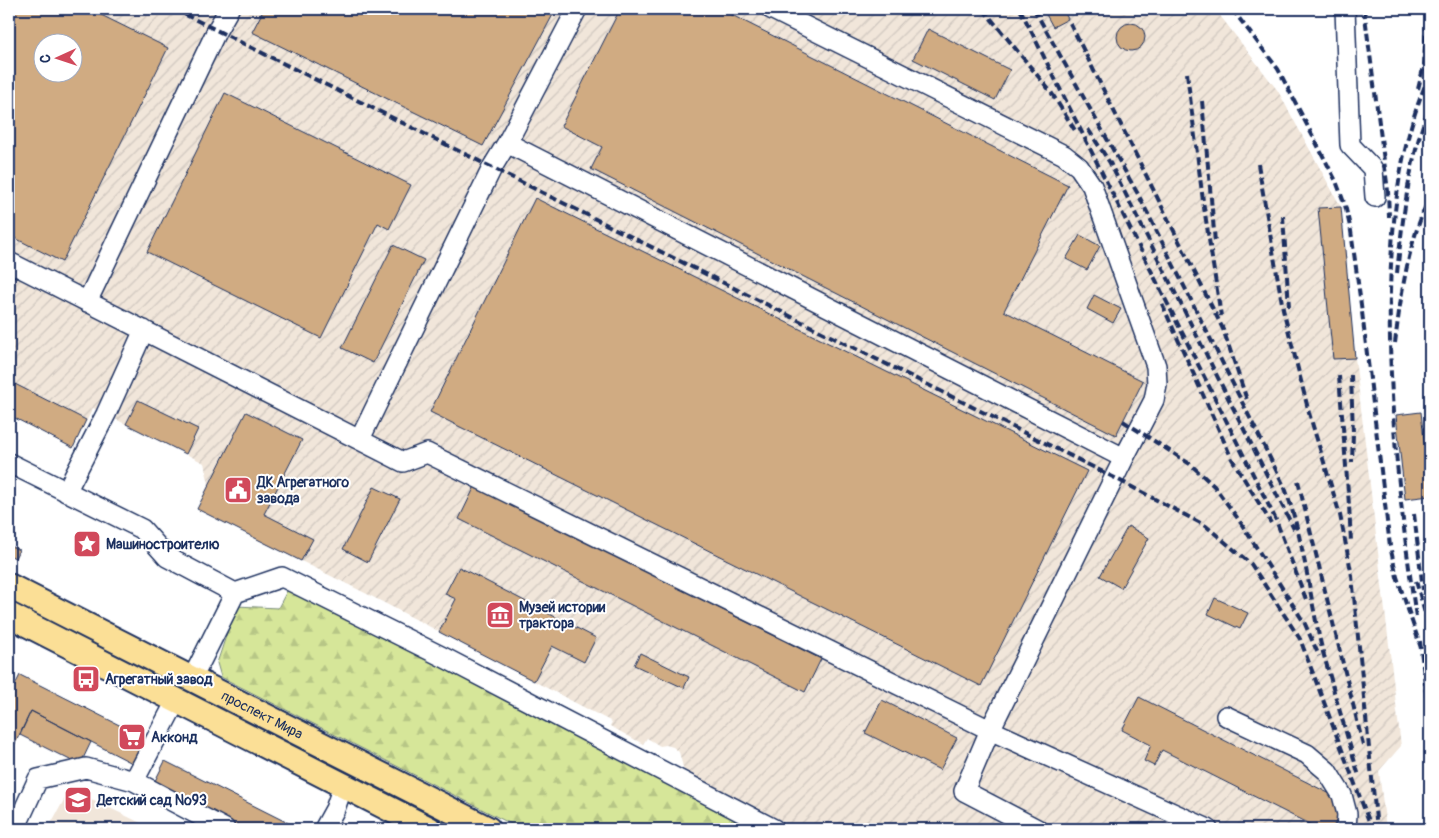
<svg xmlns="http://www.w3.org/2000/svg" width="1439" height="838" font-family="Pangolin,sans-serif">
	<defs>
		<pattern id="industrial-furrows" width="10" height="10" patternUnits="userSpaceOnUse" patternTransform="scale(1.25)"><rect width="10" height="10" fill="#f1e6da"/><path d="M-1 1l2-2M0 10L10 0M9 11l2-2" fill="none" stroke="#cec6be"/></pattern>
		<pattern id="grass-dots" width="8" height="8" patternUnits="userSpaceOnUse" patternTransform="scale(1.25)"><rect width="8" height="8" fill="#d6e699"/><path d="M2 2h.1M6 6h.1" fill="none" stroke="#b7c686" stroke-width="1.8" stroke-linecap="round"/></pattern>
		<pattern id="forest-firs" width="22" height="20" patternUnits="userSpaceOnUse" patternTransform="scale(1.25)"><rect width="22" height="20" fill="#d6e699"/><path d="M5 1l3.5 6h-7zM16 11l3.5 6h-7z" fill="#b7c686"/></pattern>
	</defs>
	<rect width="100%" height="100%" fill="#fff"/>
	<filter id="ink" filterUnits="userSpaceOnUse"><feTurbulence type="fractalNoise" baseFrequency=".02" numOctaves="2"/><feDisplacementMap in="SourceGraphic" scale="10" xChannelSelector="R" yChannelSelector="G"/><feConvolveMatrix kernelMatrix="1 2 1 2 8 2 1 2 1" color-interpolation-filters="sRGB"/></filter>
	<g filter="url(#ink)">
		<path fill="#f1e6da" d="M70 789 114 810 153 829H48Z"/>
		<path fill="url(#industrial-furrows)" fill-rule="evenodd" d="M9 9H1215L1278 91 1341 207 1355 358 1401 746 1379 771 1386 829H798L684 771 679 752 673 747 666 745 660 746 647 738 643 744 610 726 612 722 371 596 197 509 209 484 204 463 93 408 73 448 9 415ZM42 42H72V72H42Z"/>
		<path fill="url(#grass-dots)" stroke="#788a7c" d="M9 594 468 829H456L9 601Z"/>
		<path fill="url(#forest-firs)" stroke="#788a7c" d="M288 589 772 829H521L221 677 217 663 236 606 278 608Z"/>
		<path fill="#d0ab82" stroke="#1b2f5e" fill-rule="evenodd" d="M9 9H89L168 48 62 262 9 235ZM42 42H72V72H42Z
			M264 9H556L483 146 252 32Z
			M620 9H720L1068 185 1004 311 1143 381 1116 435 591 169 602 147 561 126Z
			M1043 9H1063L1068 19 1053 27Z
			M1281 9H1298L1297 13Z
			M1117 37a14 14 0 1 1 28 0a14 14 0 1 1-28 0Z
			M928 29 1010 70 995 100 913 59Z
			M225 93 411 185 389 229 378 223 321 338 147 252Z
			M535 198 1087 471 981 686 430 412Z
			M1341 207 1355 358 1333 359 1318 208Z
			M1080 235 1100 246 1087 270 1066 259Z
			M393 245 424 260 373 363 342 348Z
			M1094 295 1121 309 1113 323 1087 309Z
			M9 381 86 420 73 448 9 415Z
			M138 400 198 429 186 454 126 424Z
			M246 412 302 440 264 514 313 539 301 561 197 509Z
			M1421 412 1430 496 1405 499 1396 415Z
			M1424 434H1430V466H1427Z
			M475 486 821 659 805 692 459 519Z
			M374 487 400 499 368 562 343 549Z
			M1128 526 1149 538 1121 588 1100 576Z
			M9 545 19 550 15 558 9 555Z
			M459 567 596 638 584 662 552 646 534 681 439 632 456 599 445 594Z
			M1215 598 1248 613 1240 629 1208 614Z
			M640 653 689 677 684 688 634 665Z
			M20 675 149 740 136 765 31 711 9 756V697Z
			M1139 697 1346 802 1332 829H1319L1162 750 1154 766 1144 761 1151 745 1122 730Z
			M882 700 957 738 940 770 865 733Z
			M31 711 91 742 80 765 20 735Z
			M165 761 300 829H241L153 785Z"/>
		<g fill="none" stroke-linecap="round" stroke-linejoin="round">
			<defs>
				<path id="minor" d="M771 9 1064 155 1079 167 1092 186 1156 366 1157 384 1154 400 1124 458
					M1345 9 1350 145 1373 169 1375 197
					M507 143 577 9
					M9 262 403 462 427 453 990 730 964 791 1037 829
					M87 302 217 30 229 9
					M360 439 493 166 507 143 1124 458 990 730 1208 829
					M9 463 142 529 167 557 235 593 192 679
					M66 492 106 414 144 330
					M235 593 282 577 445 658 774 829
					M1226 716 1307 754 1327 771 1342 795 1347 814 1346 829
					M134 781 176 701
					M15 829 38 779 86 768 134 781 225 829
					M324 829 335 809 343 786"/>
				<g id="major">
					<path id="s1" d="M9 586 488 829"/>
					<path d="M9 615 429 829"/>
				</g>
			</defs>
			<use href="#minor" stroke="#1b2f5e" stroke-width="22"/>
			<use href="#major" stroke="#1b2f5e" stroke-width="28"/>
			<use href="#minor" stroke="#fff" stroke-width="19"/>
			<use href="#major" stroke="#fbdf96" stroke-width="24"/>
			<path stroke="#1b2f5e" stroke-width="4" stroke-dasharray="8 4" stroke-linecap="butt" d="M174 9 1115 478 1206 526 1251 564 1300 639 1372 829
				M983 9 1051 92 1076 132
				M1020 9 1276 520 1307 602
				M1034 9 1139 196 1285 488C1302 535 1308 583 1318 631 1322 652 1329 671 1334 691
				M1232 9 1278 69 1336 181 1345 205 1351 231 1362 312 1390 546 1397 577 1421 648
				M1364 9 1388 191 1389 217
				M1070 23 1223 329 1247 400
				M1187 73 1203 201 1221 316
				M1418 89 1424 65 1427 9
				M1202 101 1215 242
				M1088 129 1110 163 1294 529
				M1258 164 1283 309 1309 413 1340 515 1352 576 1377 829
				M1283 216 1289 307
				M1397 273C1403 216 1409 159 1430 105
				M1162 304 1232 459 1271 523
				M1395 343C1401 294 1408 242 1430 197
				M1351 375 1353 433 1352 462
				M1339 376 1349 505 1351 541
				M1123 421 1190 464 1214 486 1239 520 1305 624 1319 656
				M1298 481 1364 749
				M1414 514 1423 590
				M1416 581 1426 617 1430 639
				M1416 617C1400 509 1388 401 1390 292 1392 217 1399 143 1430 74
				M1420 641 1430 726
				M1332 685 1359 776"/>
		</g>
	</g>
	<defs>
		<symbol id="civic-square" viewBox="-11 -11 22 22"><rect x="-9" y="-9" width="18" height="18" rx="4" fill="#d1495b" stroke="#fff"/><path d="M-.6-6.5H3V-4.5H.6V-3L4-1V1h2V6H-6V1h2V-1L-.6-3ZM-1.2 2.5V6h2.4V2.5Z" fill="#fff"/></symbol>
		<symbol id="sight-square" viewBox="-11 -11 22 22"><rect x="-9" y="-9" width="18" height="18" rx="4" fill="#d1495b" stroke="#fff"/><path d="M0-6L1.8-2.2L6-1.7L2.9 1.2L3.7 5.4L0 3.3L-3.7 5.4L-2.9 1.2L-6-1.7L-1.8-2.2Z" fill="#fff"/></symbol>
		<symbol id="museum-square" viewBox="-11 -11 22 22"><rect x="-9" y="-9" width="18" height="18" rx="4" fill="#d1495b" stroke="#fff"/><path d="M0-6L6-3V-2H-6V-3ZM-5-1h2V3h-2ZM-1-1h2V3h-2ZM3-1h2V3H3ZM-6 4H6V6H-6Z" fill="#fff"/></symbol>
		<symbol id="bus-square" viewBox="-11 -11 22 22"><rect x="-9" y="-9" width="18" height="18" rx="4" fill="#d1495b" stroke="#fff"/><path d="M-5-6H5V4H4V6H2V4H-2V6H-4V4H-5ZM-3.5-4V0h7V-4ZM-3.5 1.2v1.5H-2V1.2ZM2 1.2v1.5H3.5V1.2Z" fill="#fff"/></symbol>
		<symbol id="supermarket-square" viewBox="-11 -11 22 22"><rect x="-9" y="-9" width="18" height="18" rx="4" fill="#d1495b" stroke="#fff"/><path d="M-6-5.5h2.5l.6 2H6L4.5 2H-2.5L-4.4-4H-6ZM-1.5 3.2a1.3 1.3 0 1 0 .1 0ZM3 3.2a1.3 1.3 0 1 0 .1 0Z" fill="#fff"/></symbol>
		<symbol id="school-square" viewBox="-11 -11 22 22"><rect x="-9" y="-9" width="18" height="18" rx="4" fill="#d1495b" stroke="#fff"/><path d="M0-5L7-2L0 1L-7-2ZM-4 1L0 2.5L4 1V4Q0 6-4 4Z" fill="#fff"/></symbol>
	</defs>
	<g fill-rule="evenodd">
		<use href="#civic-square" x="222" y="474" width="32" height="32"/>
		<use href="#sight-square" x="71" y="528" width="32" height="32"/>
		<use href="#museum-square" x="484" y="599" width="32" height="32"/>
		<use href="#bus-square" x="70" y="663" width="32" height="32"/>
		<use href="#supermarket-square" x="116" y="721" width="32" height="32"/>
		<use href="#school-square" x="62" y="784" width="32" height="32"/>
	</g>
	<g text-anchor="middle" stroke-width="4" stroke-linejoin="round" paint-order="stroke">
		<g font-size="14" font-weight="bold" fill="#1b2f5e" stroke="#fff" text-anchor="start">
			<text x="257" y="487">ДК Агрегатного<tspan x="257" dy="16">завода</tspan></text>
			<text x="106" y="549">Машиностроителю</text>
			<text x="519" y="612">Музей истории<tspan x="519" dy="16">трактора</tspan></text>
			<text x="105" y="684">Агрегатный завод</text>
			<text x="151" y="742">Акконд</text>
			<text x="97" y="805">Детский сад №93</text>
		</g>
		<g font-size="14" fill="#1b2f5e" stroke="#fff">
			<text dy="5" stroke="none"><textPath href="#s1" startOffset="284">проспект Мира</textPath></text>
		</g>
	</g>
	<rect width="1439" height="838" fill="none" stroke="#fff" stroke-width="30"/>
	<rect x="15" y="15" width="1409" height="808" fill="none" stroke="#1b2f5e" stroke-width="2" filter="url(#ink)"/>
	<g transform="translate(58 58) rotate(267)"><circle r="24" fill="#ffffff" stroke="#a4acbf"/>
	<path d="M0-4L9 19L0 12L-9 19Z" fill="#d1495b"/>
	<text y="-8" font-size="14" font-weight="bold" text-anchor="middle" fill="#1b2f5e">С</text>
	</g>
</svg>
